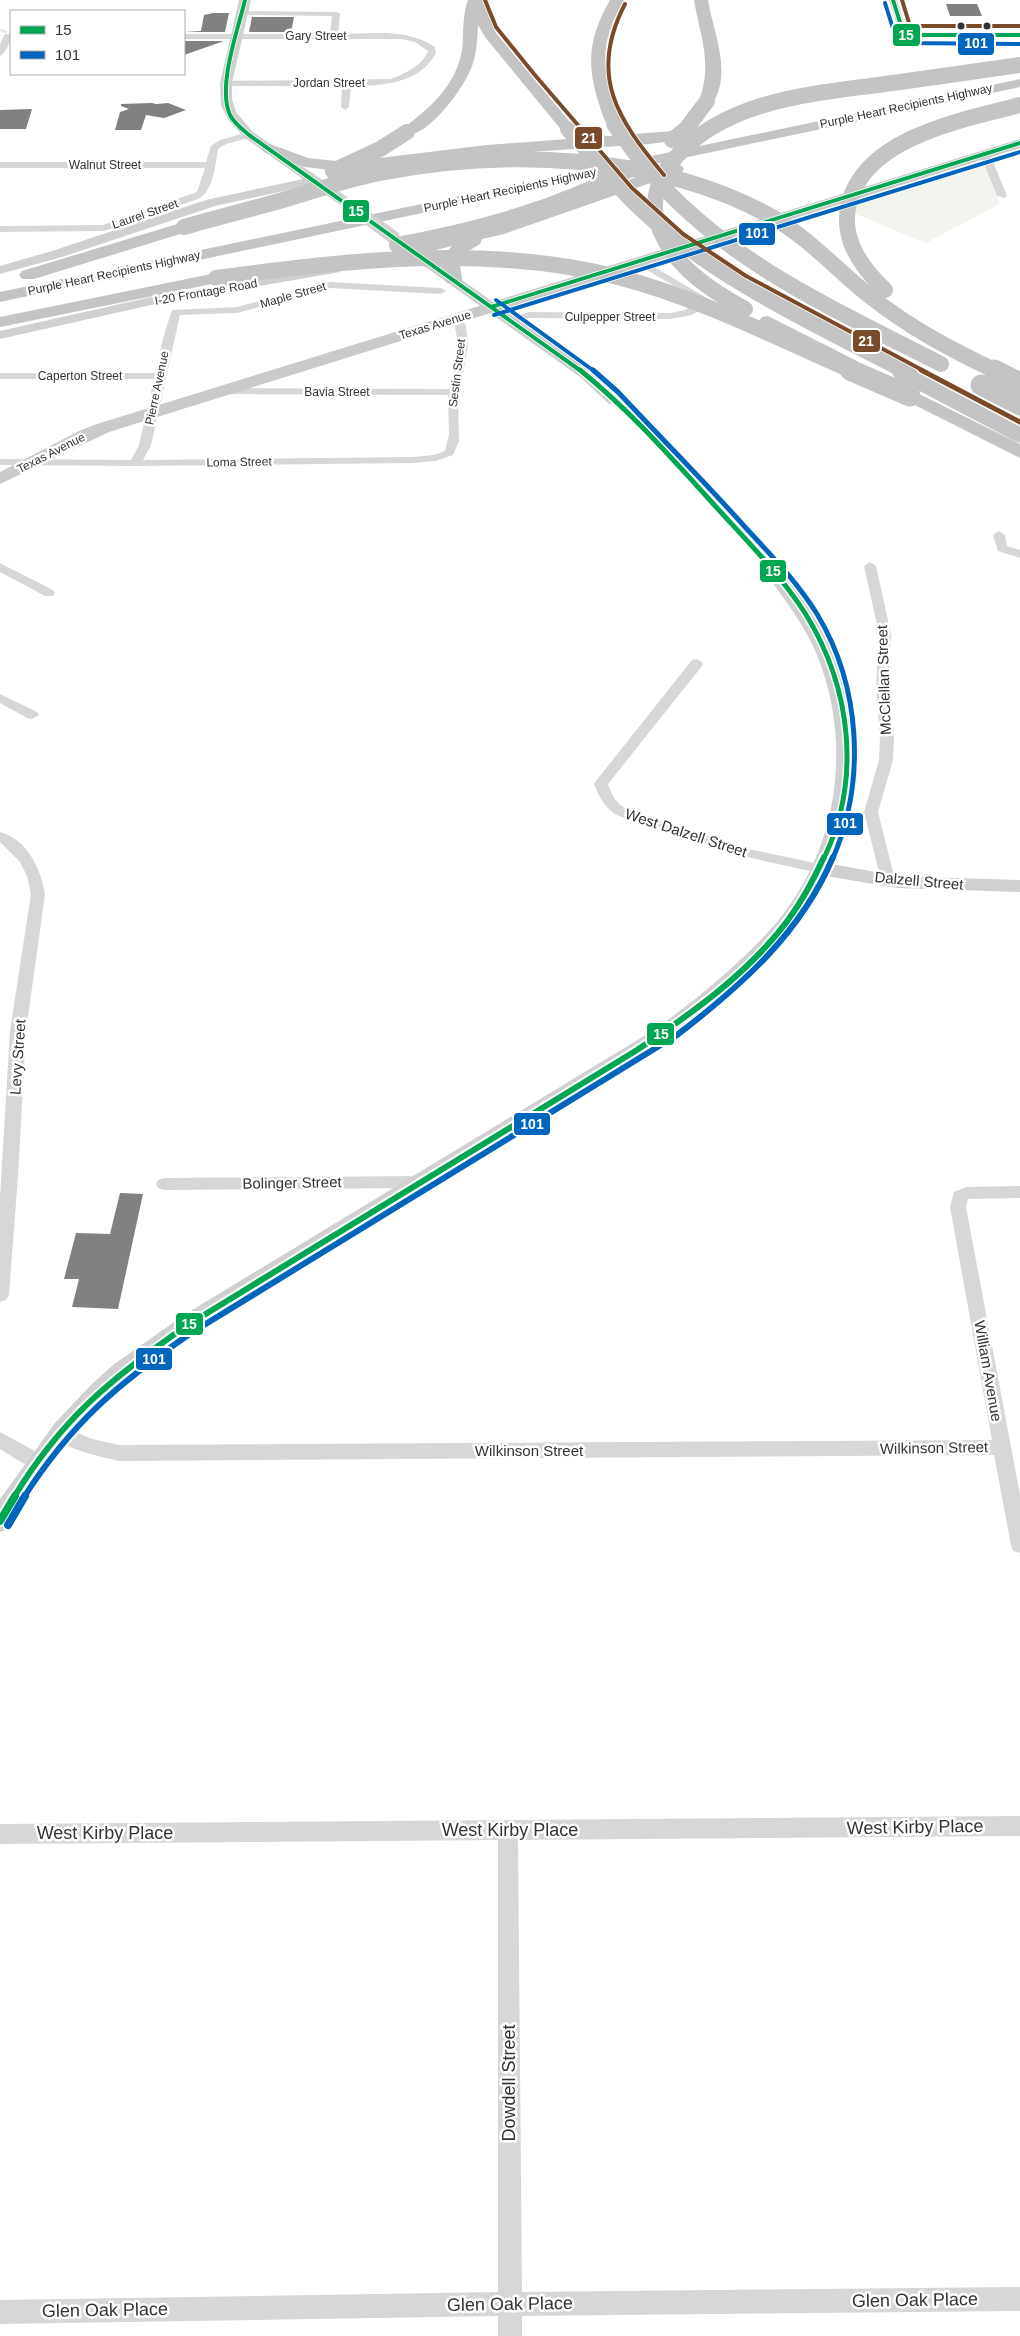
<svg xmlns="http://www.w3.org/2000/svg" width="1020" height="2336" font-family="Arial,sans-serif">
	<rect width="100%" height="100%" fill="#fff"/>
	<path fill="#f1f5ed" d="M983 161 1000 204 926 243 851 212 854 201Z"/>
	<g fill="none" stroke-linecap="round" stroke-linejoin="round">
		<path stroke="#ddebf3" stroke-width="2.5" d="M0 30 6 32"/>
	</g>
	<path fill="#818181" d="M946 4H977L982 16H950Z
		M213 13H229L225 32H184L201 31 204 15Z
		M252 17H294L291 32H249Z
		M184 41H224L184 55Z
		M152 103 156 104 168 103 186 110 164 118 146 115 141 130H115L120 112 129 109 121 106V104Z
		M32 109 26 129H0V110Z
		M120 1193 143 1194 118 1309 72 1307 79 1279H64L76 1233 110 1234Z"/>
	<g fill="none" stroke-linecap="round" stroke-linejoin="round">
		<path fill="#d7d7d7" fill-rule="evenodd" d="M889 0H897L907 32H1020V38L901 37Z
			M240 11 336 12 340 14 338 34C372 34 406 28 435 47L436 53C420 84 381 86 351 86L349 107 345 110 341 107 342 86H226L223 85V81L390 79C403 75 423 65 428 51L415 42 401 39H184V34H330L332 16 243 15H240Z
			M5 34H11C11 41 6 53 0 56V44Z
			M249 132 252 133V137L226 144 218 149C215 165 214 191 198 199L104 231 0 232V226L103 225 197 192 205 168H0V162H206L211 146 220 140Z
			M982 152 990 154 1007 196 1005 198 997 196 980 154Z
			M639 258 717 304 712 307 707 305 692 315 670 319 529 318 510 323 505 320 529 312 670 313 685 310 700 301 635 263V259Z
			M330 282 441 288 446 291 441 294 330 288 237 313 180 315 151 445 143 460 413 457 434 455 445 451 449 435 448 395 220 394 215 391 220 388 450 389C454 365 463 340 451 318L456 315 460 316 466 326 468 347 458 401 459 441 453 455 436 461 413 463 135 466 0 465V459L131 460 139 445 154 379H0V373H155L164 335 172 310 237 307Z
			M999 531 1005 535 1007 546 1020 550V558L998 551 993 535Z
			M870 562 876 566 891 634 888 687 894 736 893 760 878 812 895 880 888 885 881 880 864 812 879 760 880 736 876 687 879 634 864 566Z
			M0 563 53 590 55 593 53 596H45L0 572Z
			M697 659 703 663 702 666 608 784C612 796 617 805 629 810L749 849 824 865 826 868 824 871 819 873 742 856 619 816C606 810 599 797 594 784L596 781 692 660Z
			M0 694 37 712 39 715 32 719 27 718 0 703Z
			M0 832C27 839 41 869 45 894L26 1031 18 1176 9 1295 6 1300 0 1302V1197L10 1031 31 894 27 876 20 862 0 842Z
			M420 1176 426 1178 428 1182 426 1186 420 1188 164 1190 158 1188 156 1184 158 1180 164 1178Z
			M1020 1186V1198L968 1199 966 1207 1020 1495V1553L1013 1551 1011 1545 994 1455 119 1461C102 1457 58 1448 50 1432L53 1427 59 1425 92 1439 119 1445 992 1440 950 1207 954 1192 966 1187Z
			M0 1432 44 1456 47 1461 44 1466C30 1471 12 1456 0 1449Z
			M1020 1816V1836L518 1840 522 2292 1020 2287V2311L522 2316V2336H498V2316L0 2324V2300L498 2292V1840L0 1844V1824Z"/>
		<path fill="#d0d0d0" fill-rule="evenodd" d="M239 0H251L232 83V99L236 112 253 132 363 208 365 211 363 214H353L312 185 215 206 62 257 0 274V266L52 251 206 200 303 179 245 138 229 121 221 106 220 83Z
			M408 244 413 245 590 371 619 398 622 401 619 404H609L580 377 403 251 401 248 403 245Z
			M335 265 342 269 340 272 151 305 0 339V331L151 297Z
			M771 564C784 567 795 589 803 600 858 678 871 776 832 864L897 876 1020 880V892L897 888 826 876C791 949 706 1017 638 1060L385 1214 201 1329 154 1361 130 1379 90 1417 56 1458 9 1529 0 1532V1499L55 1423 92 1384 113 1365 184 1315 654 1030C696 1000 749 957 781 917 839 844 852 741 817 655 804 623 782 597 763 569L765 565Z"/>
		<path fill="#cacaca" fill-rule="evenodd" d="M1020 139V148L109 432 0 484V472L81 430 97 424Z"/>
		<path fill="#c4c4c4" fill-rule="evenodd" d="M468 0H483L496 33 573 126 576 129 573 132H563L485 37 478 25C477 39 477 53 472 66 465 87 426 141 402 135L399 132 402 129C429 109 456 86 462 50 464 34 462 16 468 0Z
			M610 0H624C596 48 603 74 622 124L614 129C605 126 603 116 600 107 586 65 588 39 610 0Z
			M694 0H708C713 32 733 73 712 104L707 106 699 101C713 62 700 37 694 0Z
			M1020 79V87L0 302V292Z
			M700 129 705 131 708 134 705 137 649 144 487 155 346 172 305 167 264 152 262 149 264 146 270 144 308 158 346 162 487 145Z
			M676 164 682 166 684 169 682 172 504 234 482 239 480 244 462 255 460 265 462 279 459 283H447C439 271 443 256 452 246L412 256 406 255 404 251 406 247 492 226Z
			M184 222 190 223 192 227 190 231 34 279H22L19 275 22 271Z
			M216 273 222 274 225 278 222 282 0 327V317Z
			M768 316 857 361 860 365 857 369H845L762 325 759 321 762 317Z
			M887 378 1020 444V458L881 388 878 384 881 380Z"/>
		<path stroke="#d0d0d0" stroke-width="13" d="M358 211 393 237"/>
		<path stroke="#c4c4c4" stroke-width="16" d="M614 124C634 152 654 179 679 203 753 274 851 318 941 364
			M568 129C592 155 614 184 640 208 714 278 815 324 905 371
			M672 140 686 129 707 101
			M333 171 380 149 407 132
			M184 227C219 217 255 208 290 198 320 189 349 179 380 173 504 148 660 154 772 217 809 238 838 271 871 297 910 328 952 350 996 371
			M397 245C478 230 556 209 629 170
			M216 278C349 260 486 244 618 277 699 298 777 338 853 371
			M885 290C861 267 840 238 849 203 866 137 963 120 1020 105
			M745 309C706 288 660 257 655 209 654 188 663 172 676 157 730 96 824 93 900 82 940 76 980 71 1020 65"/>
		<path stroke="#c4c4c4" stroke-width="21" d="M850 370 910 396
			M902 370 1020 432
			M994 370 1020 383
			M981 385 1020 405"/>
		<defs>
			<path id="bus-1-far3" d="M245 0C238 30 217 86 230 115 234 123 242 129 249 135L581 371
				M893 0 904 35H1020
				M491 307 1020 143"/>
			<path id="bus-1-far2" d="M580 370C627 408 667 453 708 498 741 535 778 571 805 613 851 687 862 779 824 858"/>
			<path id="bus-1-far1" d="M14 1497C62 1418 112 1378 186 1326L637 1050C691 1014 749 973 788 920 802 901 814 879 824 857"/>
			<path id="bus-1" d="M0 1521 15 1496"/>
			<path id="bus-2-far3" d="M885 3 896 38 901 43 1020 44
				M496 300 594 371
				M494 315 1020 152"/>
			<path id="bus-2-far2" d="M593 370 618 392C660 437 704 481 745 527 771 555 797 582 817 614 861 687 866 781 833 858"/>
			<path id="bus-2-far1" d="M24 1497C72 1422 119 1383 191 1333L677 1035C741 986 801 933 833 857"/>
			<path id="bus-2" d="M8 1525 25 1496"/>
			<path id="bus-3-far1" d="M485 0 496 27 534 74 632 188 683 234 746 276 924 371
				M902 0 910 26H1020
				M625 4C588 75 617 119 664 175"/>
			<path id="bus-3" d="M921 370 1020 422"/>
		</defs>
		<use href="#bus-1-far3" stroke="#fff" stroke-width="5.5"/>
		<use href="#bus-1-far2" stroke="#fff" stroke-width="8"/>
		<use href="#bus-1-far1" stroke="#fff" stroke-width="10"/>
		<use href="#bus-1" stroke="#fff" stroke-width="12"/>
		<use href="#bus-2-far3" stroke="#fff" stroke-width="5.5"/>
		<use href="#bus-2-far2" stroke="#fff" stroke-width="8"/>
		<use href="#bus-2-far1" stroke="#fff" stroke-width="10"/>
		<use href="#bus-2" stroke="#fff" stroke-width="12"/>
		<use href="#bus-3-far1" stroke="#fff" stroke-width="5.5"/>
		<use href="#bus-3" stroke="#fff" stroke-width="8"/>
		<use href="#bus-1-far3" stroke="#00a651" stroke-width="4"/>
		<use href="#bus-1-far2" stroke="#00a651" stroke-width="5"/>
		<use href="#bus-1-far1" stroke="#00a651" stroke-width="6"/>
		<use href="#bus-1" stroke="#00a651" stroke-width="8"/>
		<use href="#bus-2-far3" stroke="#0065bd" stroke-width="4"/>
		<use href="#bus-2-far2" stroke="#0065bd" stroke-width="5"/>
		<use href="#bus-2-far1" stroke="#0065bd" stroke-width="6"/>
		<use href="#bus-2" stroke="#0065bd" stroke-width="8"/>
		<use href="#bus-3-far1" stroke="#7a4b2a" stroke-width="4"/>
		<use href="#bus-3" stroke="#7a4b2a" stroke-width="5"/>
	</g>
	<g fill="#333" stroke="#fff" stroke-width="2">
		<circle cx="961" cy="26" r="4.5"/>
		<circle cx="987" cy="26" r="4.5"/>
	</g>
	<g text-anchor="middle" stroke-width="5" stroke-linejoin="round" paint-order="stroke">
		<g font-size="12" fill="#333" stroke="#fff">
			<text x="316" y="40">Gary Street</text>
			<text x="329" y="87">Jordan Street</text>
			<text transform="translate(906 106) rotate(-12)" y="4">Purple Heart Recipients Highway</text>
			<text x="105" y="169">Walnut Street</text>
			<text transform="translate(510 190) rotate(-12)" y="4">Purple Heart Recipients Highway</text>
			<text transform="translate(145 214) rotate(-19)" y="4">Laurel Street</text>
			<text transform="translate(114 273) rotate(-12)" y="4">Purple Heart Recipients Highway</text>
			<text transform="translate(206 292) rotate(-10)" y="4">I-20 Frontage Road</text>
			<text transform="translate(293 295) rotate(-16)" y="4">Maple Street</text>
			<text x="610" y="321">Culpepper Street</text>
			<text transform="translate(435 325) rotate(-17)" y="4">Texas Avenue</text>
			<text transform="translate(457 373) rotate(-83)" y="4">Sestin Street</text>
			<text x="80" y="380">Caperton Street</text>
			<text transform="translate(157 388) rotate(-78)" y="4">Pierre Avenue</text>
			<text x="337" y="396">Bavia Street</text>
			<text transform="translate(51 453) rotate(-27)" y="4">Texas Avenue</text>
			<text transform="translate(239 462) rotate(-1)" y="4">Loma Street</text>
		</g>
		<g font-size="15" fill="#333" stroke="#fff">
			<text transform="translate(884 680) rotate(-92)" y="5">McClellan Street</text>
			<text transform="translate(686 833) rotate(18)" y="5">West Dalzell Street</text>
			<text transform="translate(919 881) rotate(5)" y="5">Dalzell Street</text>
			<text transform="translate(18 1057) rotate(-86)" y="5">Levy Street</text>
			<text transform="translate(292 1183) rotate(-1)" y="5">Bolinger Street</text>
			<text transform="translate(988 1371) rotate(80)" y="5">William Avenue</text>
			<text transform="translate(934 1448) rotate(-1)" y="5">Wilkinson Street</text>
			<text x="529" y="1456">Wilkinson Street</text>
		</g>
		<g font-size="18" fill="#333" stroke="#fff">
			<text transform="translate(915 1827) rotate(-1)" y="6">West Kirby Place</text>
			<text x="510" y="1836">West Kirby Place</text>
			<text x="105" y="1839">West Kirby Place</text>
			<text transform="translate(509 2083) rotate(-90)" y="6">Dowdell Street</text>
			<text transform="translate(915 2300) rotate(-1)" y="6">Glen Oak Place</text>
			<text transform="translate(510 2304) rotate(-1)" y="6">Glen Oak Place</text>
			<text transform="translate(105 2310) rotate(-1)" y="6">Glen Oak Place</text>
		</g>
	</g>
	<g stroke="#fff" stroke-width="2">
		<rect x="892" y="23" width="29" height="24" rx="5" fill="#00a651"/>
		<rect x="957" y="32" width="38" height="24" rx="5" fill="#0065bd"/>
		<rect x="574" y="126" width="29" height="24" rx="5" fill="#7a4b2a"/>
		<rect x="342" y="199" width="28" height="24" rx="5" fill="#00a651"/>
		<rect x="738" y="222" width="38" height="24" rx="5" fill="#0065bd"/>
		<rect x="852" y="329" width="29" height="24" rx="5" fill="#7a4b2a"/>
		<rect x="759" y="559" width="28" height="24" rx="5" fill="#00a651"/>
		<rect x="826" y="812" width="38" height="24" rx="5" fill="#0065bd"/>
		<rect x="646" y="1022" width="29" height="24" rx="5" fill="#00a651"/>
		<rect x="513" y="1112" width="38" height="24" rx="5" fill="#0065bd"/>
		<rect x="175" y="1312" width="29" height="24" rx="5" fill="#00a651"/>
		<rect x="135" y="1347" width="38" height="24" rx="5" fill="#0065bd"/>
	</g>
	<g font-size="14" text-anchor="middle" font-weight="bold" fill="#fff">
		<text x="906" y="40">15</text>
		<text x="976" y="48">101</text>
		<text x="589" y="143">21</text>
		<text x="356" y="216">15</text>
		<text x="757" y="238">101</text>
		<text x="866" y="346">21</text>
		<text x="773" y="576">15</text>
		<text x="845" y="828">101</text>
		<text x="661" y="1039">15</text>
		<text x="532" y="1129">101</text>
		<text x="189" y="1329">15</text>
		<text x="154" y="1364">101</text>
	</g>
	<rect x="10" y="10" width="175" height="65" fill="#ffffff" stroke="#adadad"/>
	<rect x="20" y="26" width="25" height="8" fill="#00a651" stroke="#adadad"/>
	<text x="55" y="35" font-size="15" fill="#333333">15</text>
	<rect x="20" y="51" width="25" height="8" fill="#0065bd" stroke="#adadad"/>
	<text x="55" y="60" font-size="15" fill="#333333">101</text>
</svg>
